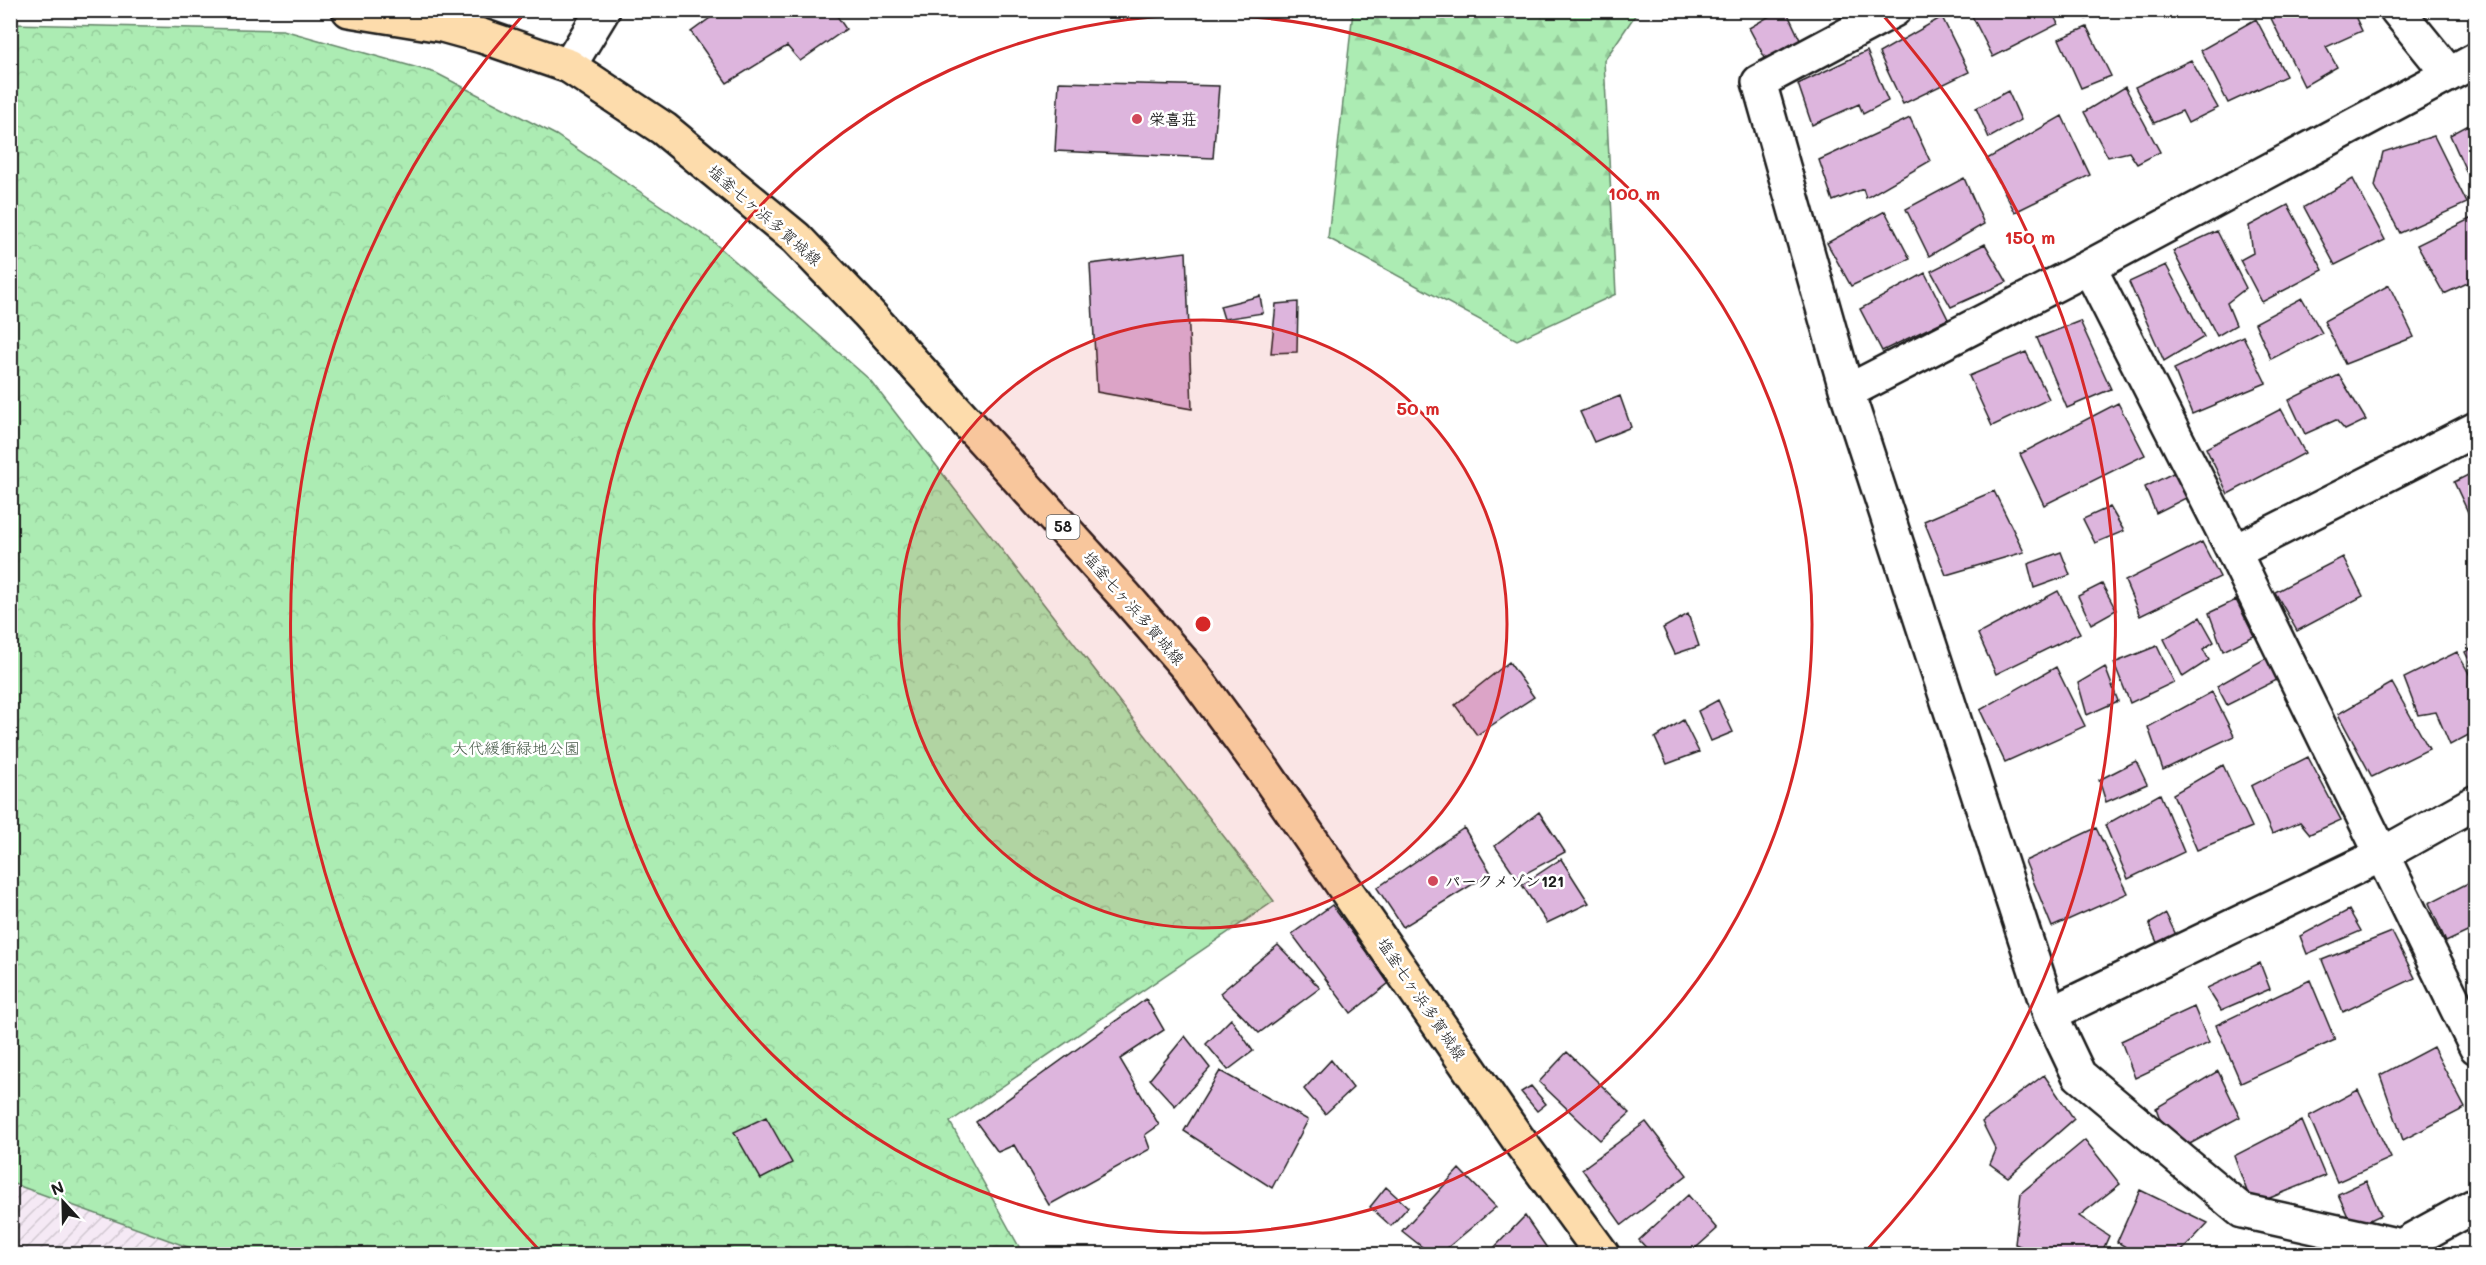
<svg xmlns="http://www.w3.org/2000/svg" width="2486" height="1265" font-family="Mali,'Klee One',sans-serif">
	<defs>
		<pattern id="industrial-furrows" width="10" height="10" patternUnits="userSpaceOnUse" patternTransform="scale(1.5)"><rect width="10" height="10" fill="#f5e9f5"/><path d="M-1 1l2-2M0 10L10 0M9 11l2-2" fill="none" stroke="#d1c7d1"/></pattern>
		<pattern id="forest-firs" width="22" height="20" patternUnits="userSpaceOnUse" patternTransform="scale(1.5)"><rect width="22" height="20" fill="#acecb3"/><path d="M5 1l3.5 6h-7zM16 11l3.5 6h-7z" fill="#93ca99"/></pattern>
		<pattern id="park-crowns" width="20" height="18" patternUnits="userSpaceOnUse" patternTransform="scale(1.5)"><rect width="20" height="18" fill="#acecb3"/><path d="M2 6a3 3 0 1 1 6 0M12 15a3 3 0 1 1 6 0" fill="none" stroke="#93ca99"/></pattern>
	</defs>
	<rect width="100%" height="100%" fill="#fff"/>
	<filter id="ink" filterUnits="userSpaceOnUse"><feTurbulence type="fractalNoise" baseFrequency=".0167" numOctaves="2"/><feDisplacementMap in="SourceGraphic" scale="12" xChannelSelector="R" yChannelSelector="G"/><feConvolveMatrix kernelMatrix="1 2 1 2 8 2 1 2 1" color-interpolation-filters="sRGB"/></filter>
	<g filter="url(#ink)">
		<path fill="url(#industrial-furrows)" d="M11 1183 207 1254H11Z"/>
		<path fill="url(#forest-firs)" stroke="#648468" stroke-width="1.5" d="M1353 11H1638L1604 61 1616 294 1517 340 1328 238Z"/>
		<path fill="url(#park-crowns)" stroke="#648468" stroke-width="1.5" d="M10 24 283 30 436 73 556 135 710 239 870 380 1274 901 950 1122 1023 1254H207L11 1183Z"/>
		<path fill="#ddb5dd" stroke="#1c1c1c" stroke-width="1.5" d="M721 10H833L846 29 800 61 787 46 727 83 691 32Z
			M1780 10H1786L1801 42 1765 58 1749 28Z
			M1969 10H2051L2058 24 1993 57Z
			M2082 10H2105L2086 19Z
			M2267 10H2352L2362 31 2326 47 2337 67 2304 86Z
			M1942 17 1969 72 1903 104 1879 53Z
			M2256 19 2286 76 2228 103 2201 50Z
			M2087 27 2111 76 2081 88 2059 39Z
			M1867 51 1888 101 1863 114 1859 104 1812 125 1798 84Z
			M2191 60 2218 108 2188 123 2182 111 2154 123 2135 87Z
			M1059 82 1219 86 1213 158 1055 151Z
			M2125 87 2160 152 2137 164 2129 152 2108 157 2084 112Z
			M2008 91 2021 120 1989 138 1976 108Z
			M2062 116 2090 175 2015 212 1987 159Z
			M1910 118 1930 161 1866 198 1863 189 1833 201 1819 160Z
			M2476 121V180L2471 182 2450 135Z
			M2434 136 2467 203 2400 233 2375 186 2383 152Z
			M1964 178 1984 224 1929 256 1906 209Z
			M2353 179 2385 240 2335 265 2304 207Z
			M2288 205 2323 270 2262 302 2240 260 2253 253 2249 226Z
			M1885 211 1910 259 1851 286 1827 243Z
			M2476 216V279L2444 294 2417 245Z
			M2217 231 2246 288 2227 303 2236 325 2217 336 2173 251Z
			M1985 244 2007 282 1951 307 1931 271Z
			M1186 252 1192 409 1097 392 1090 264Z
			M2166 265 2204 337 2164 361 2129 282Z
			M1925 273 1948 319 1882 351 1860 309Z
			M2389 285 2414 337 2345 364 2324 321Z
			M1260 296 1263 313 1224 319 1220 306Z
			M2302 298 2322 333 2271 359 2255 323Z
			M1298 302 1297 352 1271 353 1276 304Z
			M2080 321 2111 389 2067 408 2037 338Z
			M2243 336 2266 383 2192 414 2174 369Z
			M2026 352 2049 399 1992 426 1969 376Z
			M2339 375 2366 420 2345 430 2336 420 2305 434 2289 400Z
			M1620 396 1631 427 1594 442 1580 412Z
			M2118 403 2145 455 2044 505 2020 454Z
			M2281 409 2305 453 2228 494 2206 448Z
			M2476 471V524L2474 525 2454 482Z
			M2175 472 2188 497 2156 513 2145 487Z
			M1994 491 2024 552 1946 575 1924 521Z
			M2110 507 2124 531 2095 543 2083 519Z
			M2202 542 2220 577 2140 616 2125 581Z
			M2061 552 2070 575 2034 588 2028 564Z
			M2343 557 2363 596 2297 631 2275 592Z
			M2102 584 2116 610 2091 624 2078 596Z
			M2058 591 2080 633 1996 674 1978 634Z
			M2236 600 2254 636 2223 651 2209 613Z
			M1688 614 1699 646 1675 654 1663 628Z
			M2200 617 2214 642 2203 649 2209 660 2183 677 2164 639Z
			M2157 646 2174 682 2130 703 2114 663Z
			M2476 646V674L2465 652Z
			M2457 652 2476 686V731L2450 745 2436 712 2418 715 2404 678Z
			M2268 657 2277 680 2227 705 2217 686Z
			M1509 662 1534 697 1477 735 1455 705Z
			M2056 667 2085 726 2005 762 1980 710Z
			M2105 667 2118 701 2087 715 2078 683Z
			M2392 683 2429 749 2372 777 2338 714Z
			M2212 692 2234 736 2163 770 2148 727Z
			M1718 700 1733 732 1711 741 1698 711Z
			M1683 720 1699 752 1667 764 1655 738Z
			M2308 757 2341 820 2310 834 2300 822 2272 834 2251 786Z
			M2136 761 2147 784 2106 802 2099 780Z
			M2223 765 2252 827 2197 850 2173 794Z
			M2160 794 2184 852 2128 879 2105 825Z
			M1539 812 1565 852 1517 878 1495 846Z
			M1464 828 1491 873 1403 927 1377 888Z
			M2096 828 2128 893 2052 927 2025 861Z
			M1561 859 1589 903 1547 923 1522 885Z
			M2476 879V928L2446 942 2429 903Z
			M1332 905 1389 983 1351 1013 1292 934Z
			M2349 910 2361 931 2307 954 2300 936Z
			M2166 914 2178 939 2159 947 2149 924Z
			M2392 932 2415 978 2343 1012 2322 960Z
			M1278 945 1320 988 1259 1033 1220 993Z
			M2260 963 2270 989 2221 1010 2207 988Z
			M2310 980 2335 1040 2241 1083 2216 1025Z
			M1146 999 1164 1030 1120 1059 1159 1125 1145 1135 1150 1149 1049 1205 1014 1145 998 1152 976 1122Z
			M2194 1007 2209 1043 2135 1078 2121 1041Z
			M1231 1019 1253 1051 1228 1070 1206 1044Z
			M1185 1036 1210 1068 1175 1106 1150 1079Z
			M2433 1047 2465 1108 2403 1140 2380 1075Z
			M1567 1052 1630 1113 1600 1140 1539 1082Z
			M1331 1060 1353 1088 1325 1114 1304 1089Z
			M1220 1071 1308 1120 1272 1188 1184 1131Z
			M2218 1071 2240 1117 2184 1147 2165 1133 2156 1108Z
			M2044 1075 2074 1119 2008 1177 1990 1164 1996 1150 1982 1122Z
			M1531 1086 1546 1104 1537 1111 1521 1092Z
			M2358 1090 2391 1158 2337 1182 2309 1116Z
			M766 1117 792 1163 761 1179 734 1132Z
			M2302 1121 2325 1176 2252 1205 2234 1156Z
			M1646 1122 1687 1175 1622 1225 1582 1169Z
			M2085 1140 2120 1184 2079 1216 2109 1236 2101 1254H2039L2015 1244 2021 1193Z
			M1459 1169 1496 1207 1440 1254H1431L1402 1231Z
			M2366 1181 2381 1215 2353 1228 2338 1194Z
			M1386 1187 1408 1207 1391 1226 1370 1207Z
			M2140 1190 2208 1223 2179 1254H2138L2117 1242Z
			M1688 1195 1717 1229 1689 1254H1652L1639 1240Z
			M1525 1216 1551 1254H1488Z"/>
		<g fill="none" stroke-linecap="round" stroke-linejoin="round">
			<defs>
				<path id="minor" d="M1894 10 1759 82 1847 392 2050 1014 2079 1075 2242 1211 2401 1246 2476 1205
					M2397 10 2449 74
					M2089 267 2234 552 2476 1047
					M1847 392 2089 267 2476 60
					M2234 552 2476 429"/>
				<path id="tertiary" d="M569 66 603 10
					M2050 1014 2383 854 2476 802"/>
				<path id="primary" d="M349 10 442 25 482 36 569 66 664 129 796 238 867 312 1125 596 1192 673 1266 774 1518 1139 1602 1254"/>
			</defs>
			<use href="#minor" stroke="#1c1c1c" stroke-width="38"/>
			<use href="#tertiary" stroke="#1c1c1c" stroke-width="38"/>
			<use href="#primary" stroke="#1c1c1c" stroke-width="38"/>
			<use href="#minor" stroke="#fff" stroke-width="33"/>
			<use href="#tertiary" stroke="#fff" stroke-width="33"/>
			<use href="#primary" stroke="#fddcac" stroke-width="33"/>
		</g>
	</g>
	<circle cx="1203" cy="624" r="304" fill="#d62828" fill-opacity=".12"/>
	<g fill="none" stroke="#d62828" stroke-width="3">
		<circle cx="1203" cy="624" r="304"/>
		<circle cx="1203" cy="624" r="609"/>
		<path d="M541 1252A913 913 0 0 1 525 13M1881 13A913 913 0 0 1 1865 1252"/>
	</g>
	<g fill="#d1495b" stroke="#fff" stroke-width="2">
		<circle cx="1137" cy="119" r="6"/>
		<circle cx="1433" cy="881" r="6"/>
	</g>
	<g text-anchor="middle" stroke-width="5" stroke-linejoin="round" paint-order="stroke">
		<rect fill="#fff" stroke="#606060" stroke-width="1.5" x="1046.5" y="515" width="33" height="24" rx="4.5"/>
		<g font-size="15" font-weight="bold" fill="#1c1c1c">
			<text x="1063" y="532">58</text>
		</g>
		<g font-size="16" font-weight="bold" fill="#1c1c1c" stroke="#fff" text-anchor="start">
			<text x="1149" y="125">栄喜荘</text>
			<text x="1445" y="887">パークメゾン121</text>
		</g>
		<g font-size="16" fill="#1c1c1c" stroke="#fff">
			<text transform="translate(765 215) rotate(41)" y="6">塩釜七ヶ浜多賀城線</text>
			<text transform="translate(1134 608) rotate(49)" y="6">塩釜七ヶ浜多賀城線</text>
			<text transform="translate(1422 999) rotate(56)" y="6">塩釜七ヶ浜多賀城線</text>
		</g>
		<g font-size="16" fill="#475a49" stroke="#fff">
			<text x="516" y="754">大代緩衝緑地公園</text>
		</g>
	</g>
	<circle cx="1203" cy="624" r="9" fill="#d62828" stroke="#fff" stroke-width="3"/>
	<g font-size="18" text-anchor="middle" font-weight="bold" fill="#d62828" stroke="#fff" stroke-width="5" stroke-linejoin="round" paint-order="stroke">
		<text x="1634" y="200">100 m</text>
		<text x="2030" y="244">150 m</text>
		<text x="1418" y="415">50 m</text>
	</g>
	<rect width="2486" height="1265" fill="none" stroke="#fff" stroke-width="36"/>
	<rect x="18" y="18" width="2450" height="1229" fill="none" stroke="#1c1c1c" stroke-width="2" filter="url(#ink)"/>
	<g transform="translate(63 1202) rotate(338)" stroke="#ffffff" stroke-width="4.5" paint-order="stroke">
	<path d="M0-4.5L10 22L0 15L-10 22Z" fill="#1c1c1c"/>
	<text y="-9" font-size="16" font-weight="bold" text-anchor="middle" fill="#1c1c1c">N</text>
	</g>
</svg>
